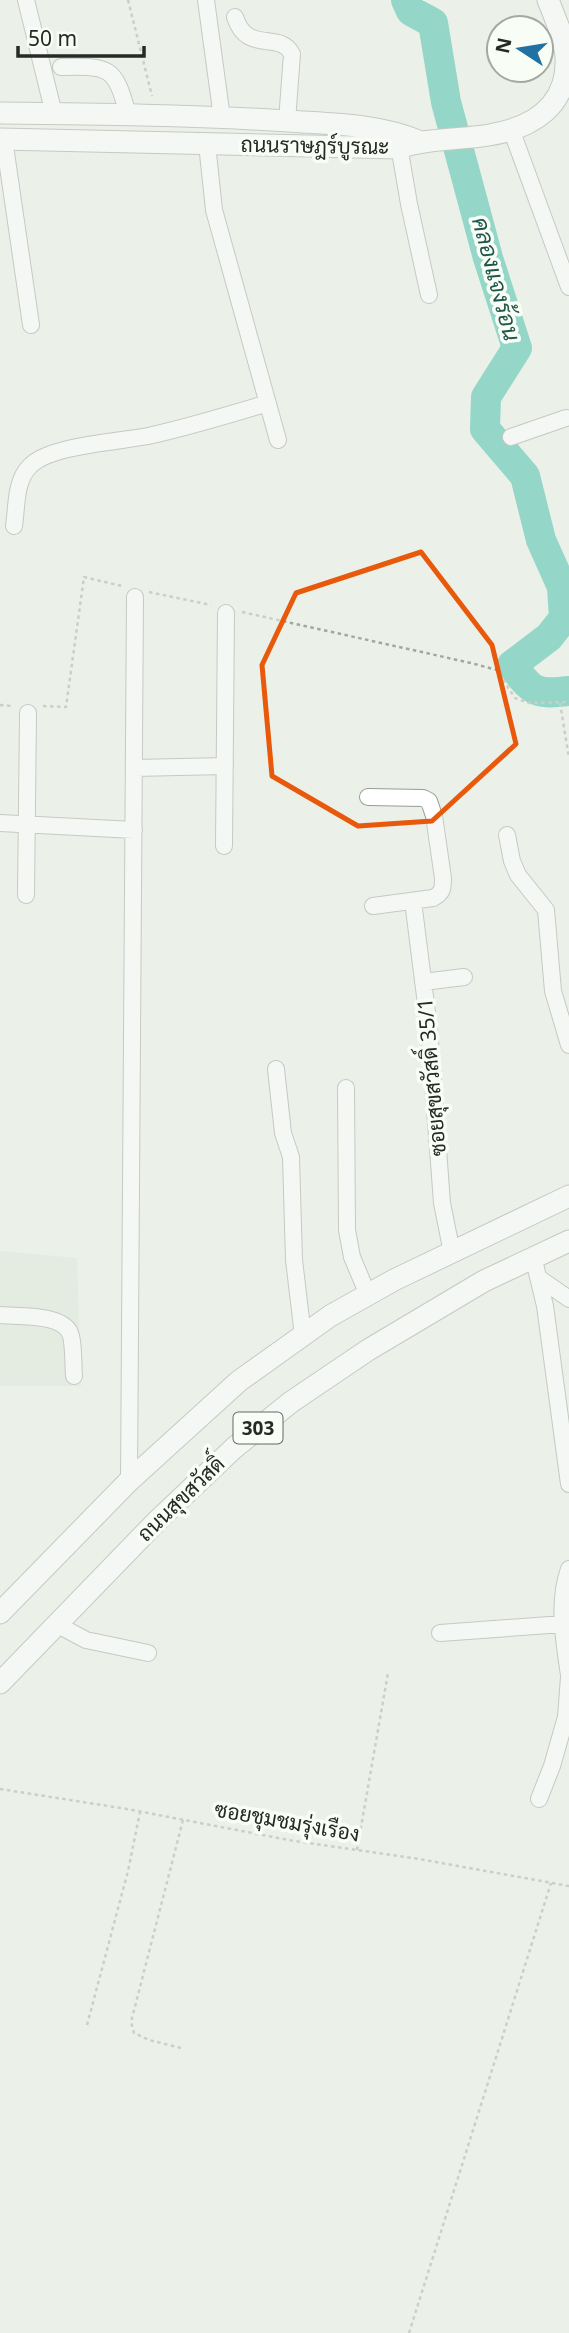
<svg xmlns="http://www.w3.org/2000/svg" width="569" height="2333" font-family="'Noto Sans',Sarabun,sans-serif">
	<rect width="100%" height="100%" fill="#ebf0e9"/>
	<path fill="#dbe4d7" d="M0 1251 77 1258 81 1386H0Z"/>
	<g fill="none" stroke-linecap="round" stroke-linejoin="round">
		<path stroke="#2bb79e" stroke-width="30" d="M406 0 411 11 433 23 446 102 488 258 517 348 486 397 485 429 525 476 541 540 562 587 564 618 549 637 512 665C532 692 536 695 569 691"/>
		<defs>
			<path id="minor" d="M26 0 54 114
				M206 0 222 118
				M235 17C247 55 280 30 292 54L287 121
				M61 67C110 66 115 66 128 115
				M511 129 569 287
				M4 139 31 325
				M398 140 409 204 429 295
				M207 144 214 210 278 440
				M511 437 566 418
				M14 526C17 506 15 481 30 466 51 445 118 442 148 436 189 427 228 415 268 403
				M134 768 225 766
				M368 797 423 798 429 801 434 816 443 878C443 888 443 893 433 898L373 906
				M0 823 134 830
				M507 835 512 861 518 875 546 910 553 991 569 1045
				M224 846 226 613
				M26 895 28 713
				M413 901 429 1028 442 1203 452 1253
				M423 982 464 977
				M276 1069 283 1133 291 1157 294 1260 303 1336
				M346 1088 347 1230 352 1257 368 1295
				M533 1256 545 1306 569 1484
				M539 1278 569 1299
				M0 1315C19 1317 66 1313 71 1336 74 1349 73 1363 74 1376
				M129 1481 135 597
				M569 1569C557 1602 564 1641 569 1675
				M58 1625 86 1640 148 1653
				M440 1633 563 1624
				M539 1799 552 1766 566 1717 569 1677"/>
			<path id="major" d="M0 113C96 114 192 115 288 121 331 124 379 124 418 141
				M0 139 398 148C428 138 458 140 489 135 532 128 569 106 566 56 564 37 555 18 548 0
				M0 1613 129 1481 239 1381 330 1316 394 1280 569 1196
				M0 1683 158 1520 234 1448 291 1402 368 1350 484 1281 569 1241"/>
		</defs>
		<use href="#minor" stroke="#979b95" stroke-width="18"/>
		<use href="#major" stroke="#979b95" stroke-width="23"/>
		<path stroke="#a3a6a1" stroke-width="2.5" stroke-dasharray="3.5 3.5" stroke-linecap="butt" d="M128 0 152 96
			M149 592 211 605
			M242 612 471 663 497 670 515 698 529 703 569 702
			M560 703 569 758
			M0 705 12 706
			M43 706 66 707 84 577 122 586
			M0 1789 127 1809 294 1841 419 1859 569 1886
			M357 1850 388 1673
			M87 2025 128 1871 140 1812
			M181 2048 149 2040 134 2033 131 2022 183 1820
			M409 2333 551 1883"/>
		<use href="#minor" stroke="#fff" stroke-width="16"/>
		<use href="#major" stroke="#fff" stroke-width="21"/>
	</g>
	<path d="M0 0H569V2333H0ZM421 552 492 645 516 744 432 821 358 826 272 776 262 665 296 593Z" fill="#ebf0e9" fill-opacity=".55" fill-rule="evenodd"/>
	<path fill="none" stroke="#e8590c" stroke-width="5" stroke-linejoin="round" d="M421 552 492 645 516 744 432 821 358 826 272 776 262 665 296 593Z"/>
	<g text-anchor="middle" stroke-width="7" stroke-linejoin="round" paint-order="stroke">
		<rect fill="#f8fdf6" stroke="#666965" stroke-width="2" x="233.5" y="1412.5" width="49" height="31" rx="5"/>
		<g font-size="19" font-weight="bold" fill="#282927">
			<text x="258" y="1435">303</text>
		</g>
		<g font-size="21" fill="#282927" stroke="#f8fdf6">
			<text transform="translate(315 146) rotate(1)" y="7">ถนนราษฎร์บูรณะ</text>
			<text transform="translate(432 1077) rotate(-95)" y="7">ซอยสุขสวัสดิ์ 35/1</text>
			<text transform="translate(181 1499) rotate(-44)" y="7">ถนนสุขสวัสดิ์</text>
			<text transform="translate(287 1822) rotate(10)" y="7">ซอยชุมชมรุ่งเรือง</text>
		</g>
		<g font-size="23" font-style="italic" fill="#21574c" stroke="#f8fdf6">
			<text transform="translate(496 279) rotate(75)" y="8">คลองแจงร้อน</text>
		</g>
	</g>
	<g transform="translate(520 49) rotate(282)"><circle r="33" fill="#f8fdf6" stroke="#a5a8a3" stroke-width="2"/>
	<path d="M0-5L12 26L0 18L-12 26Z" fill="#2171a3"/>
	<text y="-10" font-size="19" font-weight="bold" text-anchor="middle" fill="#282927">N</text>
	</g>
	<path d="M18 46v10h126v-10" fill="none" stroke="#282927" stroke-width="3.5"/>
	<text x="28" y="46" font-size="21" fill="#282927" stroke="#f8fdf6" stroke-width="5" paint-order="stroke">50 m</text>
</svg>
